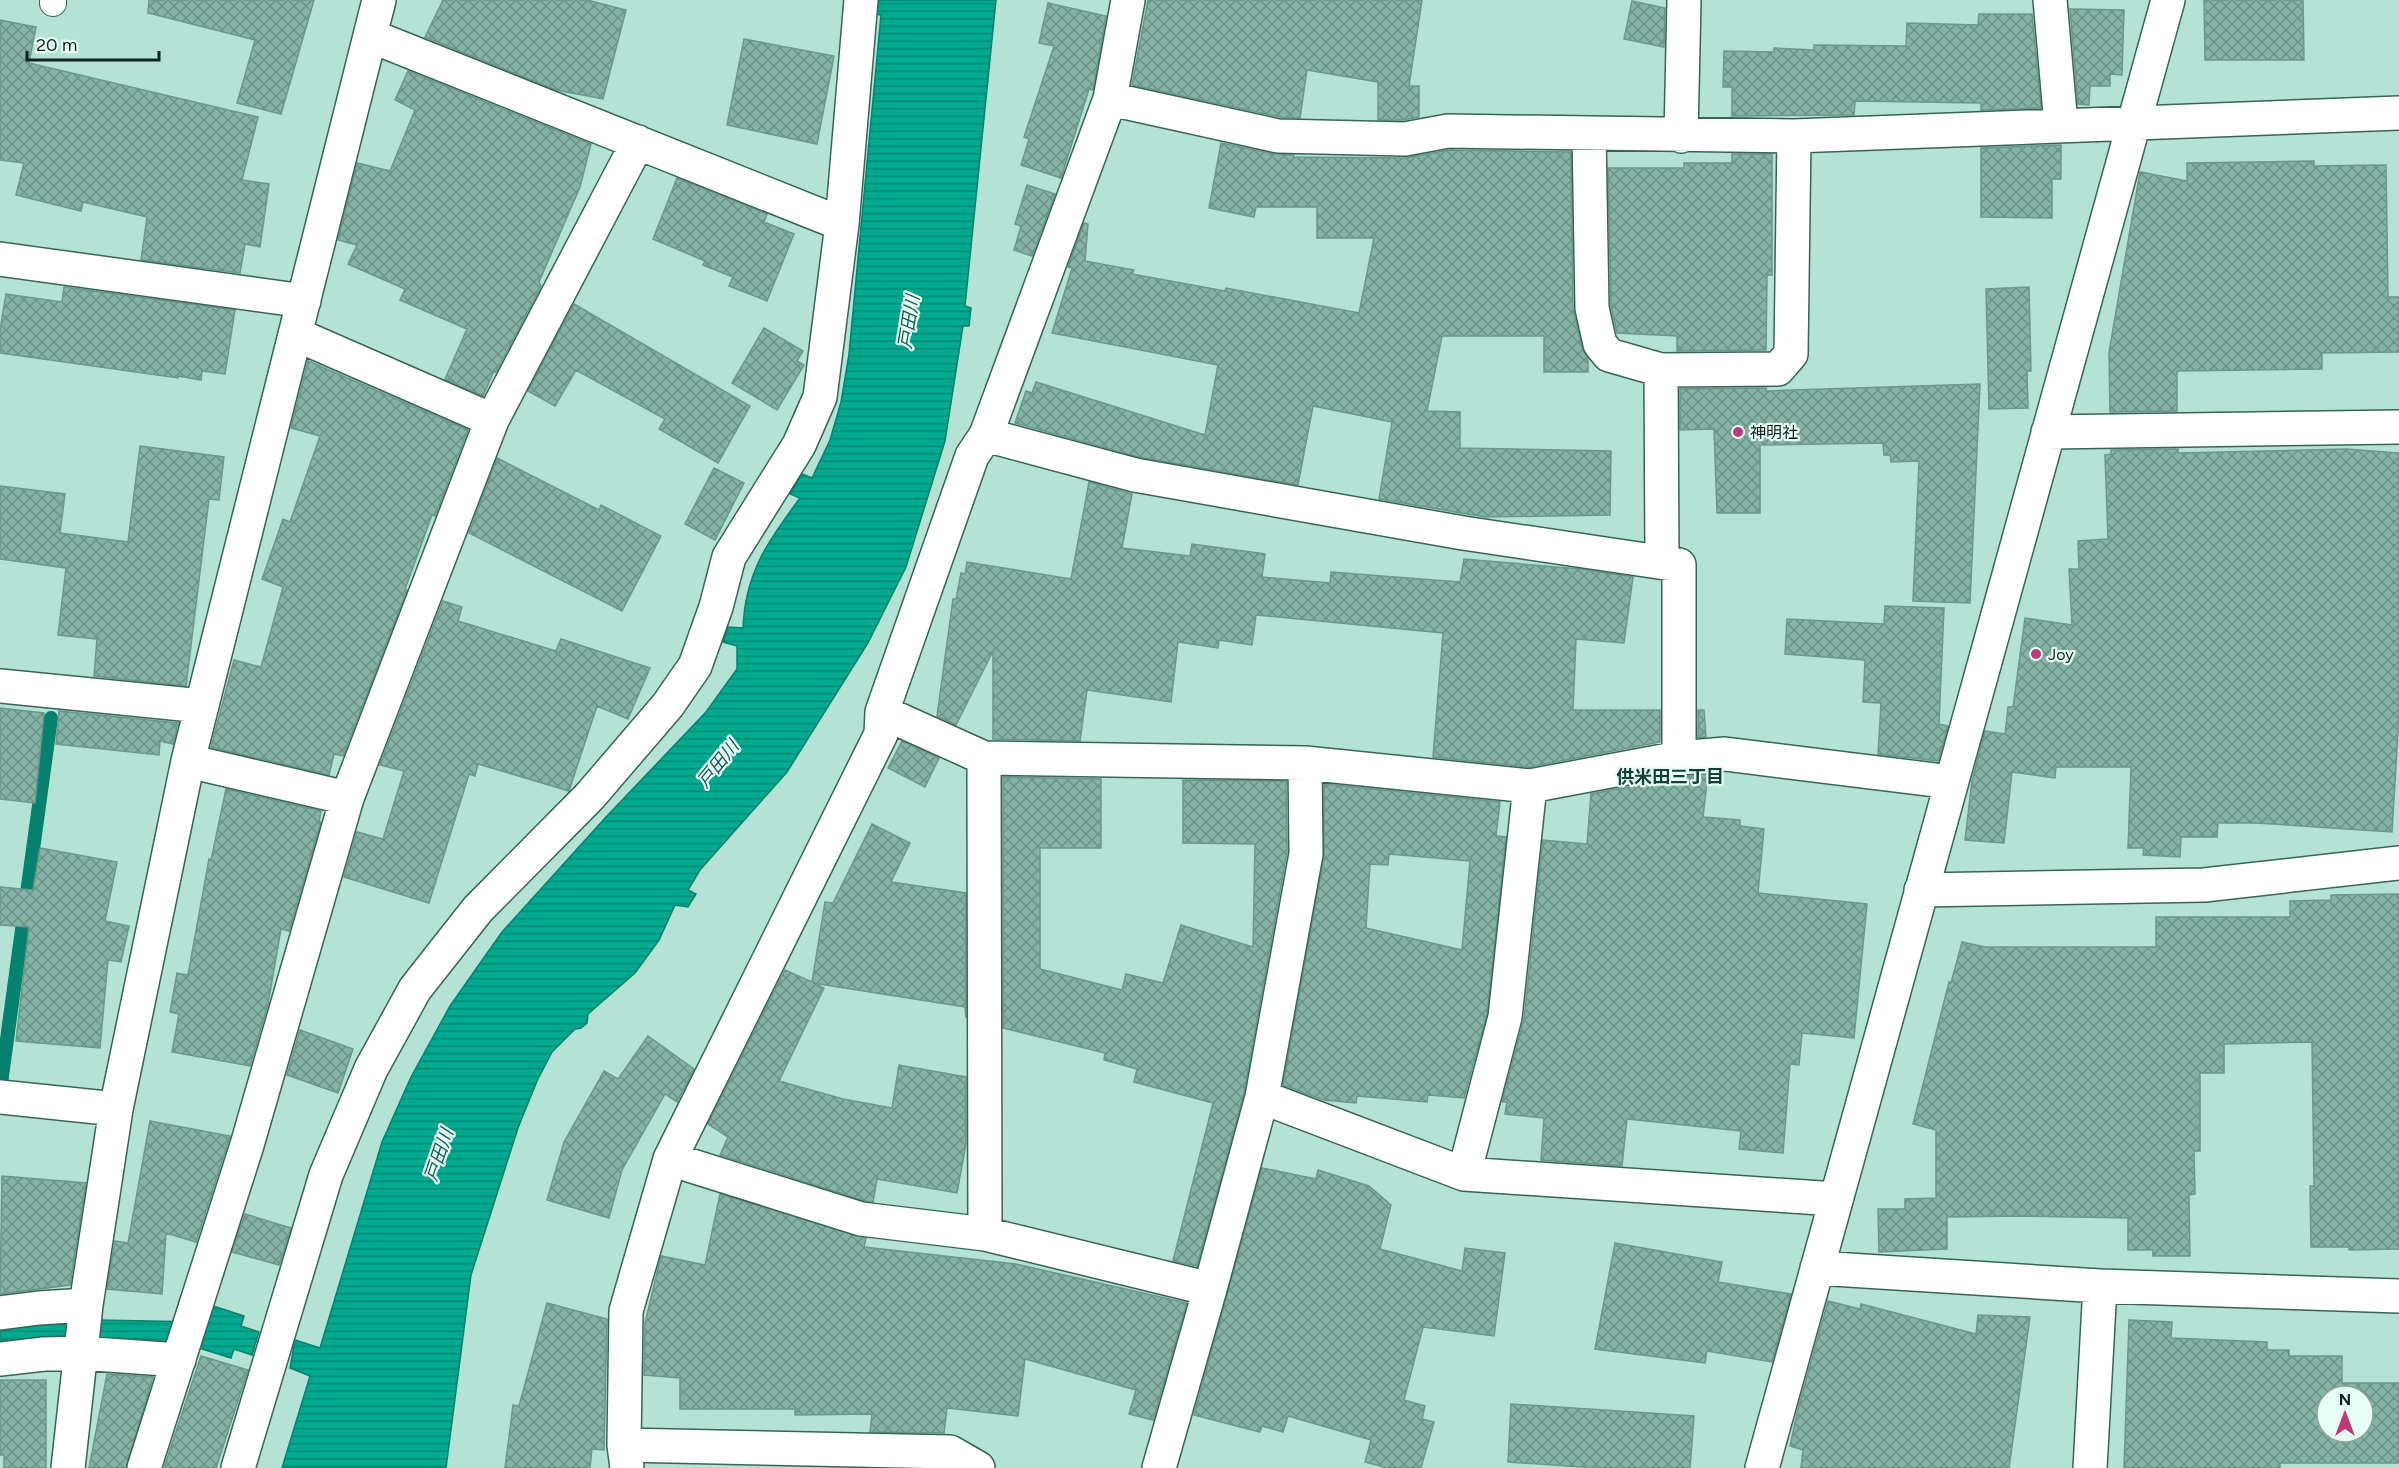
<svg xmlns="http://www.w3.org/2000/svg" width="2399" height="1468" font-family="Figtree,'Noto Sans JP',sans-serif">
	<defs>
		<pattern id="water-rules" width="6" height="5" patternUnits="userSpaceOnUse" patternTransform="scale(1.5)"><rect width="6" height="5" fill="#00aa8f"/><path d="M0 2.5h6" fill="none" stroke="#018a74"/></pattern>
		<pattern id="building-cross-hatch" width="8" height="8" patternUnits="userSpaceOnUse" patternTransform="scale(1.5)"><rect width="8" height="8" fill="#86b3a6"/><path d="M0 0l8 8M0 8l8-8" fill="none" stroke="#6c9187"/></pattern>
	</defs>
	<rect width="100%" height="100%" fill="#b4e3d5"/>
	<path fill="url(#water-rules)" stroke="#05816d" stroke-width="1.5" d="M874 0H996L965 306 971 308 969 326H963L945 441 906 567 868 643 787 772 700 870 688 890 696 894 688 907 675 905 659 940 635 973 588 1014 587 1023 581 1028 575 1029 552 1052 537 1081 518 1128 471 1275 446 1468H282L310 1376 290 1368 295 1340 320 1348 382 1142 411 1077 450 1006 502 932 606 817 706 712 737 669V646L723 642 728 627 743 628C745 573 768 541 800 498L790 494 802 474 812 478 830 440 841 402 849 354 881 15 874 14Z
		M207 1304 244 1316 241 1326 259 1332 252 1355 234 1349 231 1358 196 1347 0 1349V1325L43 1319 203 1322Z"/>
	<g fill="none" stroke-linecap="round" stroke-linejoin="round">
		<path stroke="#05816d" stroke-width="14" d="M1 1083 51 718"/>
	</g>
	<path fill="url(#building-cross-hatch)" stroke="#6a978b" stroke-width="1.5" fill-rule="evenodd" d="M149 0H314L281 114 237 103 255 40 148 13Z
		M443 0H587L626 10 603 99 556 90 425 37Z
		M1148 0H1422L1409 86H1419V117L1403 120H1378V82L1307 70 1300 118 1280 117 1132 85Z
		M2204 0H2303L2304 60H2205Z
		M1632 1 1665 8 1664 47 1624 39Z
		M1048 3 1106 16 1093 90 1089 89 1061 178 1021 165 1029 139 1024 137 1054 46 1039 43Z
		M2070 9 2124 10 2122 75 2110 74V86H2090L2089 105 2078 104Z
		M1979 14H2032L2041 108 1981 110V103L1855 101 1854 115 1732 116V87H1723L1724 51 1774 52V48L1814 50V45L1906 46 1907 23 1978 25Z
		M0 20 36 27 29 63 258 117 242 180 269 184 260 247 245 244 240 273 141 260 147 217 83 202 81 211 16 195 24 163 0 160Z
		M744 39 834 56 817 144 727 125Z
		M408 71 591 144 580 187 539 282 541 286 496 372 494 371 483 396 445 379 467 329 400 300 405 289 348 264 357 245 338 240 357 163 390 171 415 110 395 100Z
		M1221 143 1274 154 1294 155 1293 157 1405 158 1450 150 1571 152 1573 309 1582 348 1588 359V372H1544V336H1442L1427 411 1460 412V448L1611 451 1610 515 1485 517 1379 499 1392 422 1313 406 1298 485 1139 457 1015 423 1026 391 1032 393 1036 382 1205 435 1218 365 1052 333 1072 268 1068 267 1084 223 1088 224 1085 261 1134 270 1132 274 1225 291 1226 288 1359 313 1374 238H1317V207H1256L1254 217 1209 208Z
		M2061 145V179H2052V218L1981 217V148Z
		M1732 154H1772V275H1767L1766 350 1677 351V336L1617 333 1611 306 1608 168H1684V163H1732Z
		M2314 161V166L2386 165 2388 297H2399V352L2322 353V369L2177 371V411L2110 412 2109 352 2140 172 2187 181V163Z
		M677 178 767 214 764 222 794 234 767 301 729 286 733 277 703 265 705 261 653 239Z
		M1027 185 1055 194 1032 256 1014 250 1021 226 1015 224Z
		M64 287 235 310 225 374 202 371 201 380 178 376V378L0 353V330L6 294 62 302Z
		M2029 287 2031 371H2027L2028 408 1989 409 1986 289Z
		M574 304 750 406 718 463 659 429 665 419 576 370 555 406 528 391Z
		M764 328 803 351 797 361 804 365 777 410 732 383Z
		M308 361 468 430 435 516 432 515 405 589 407 590 343 756 334 754 329 775 211 747 234 660 261 667 283 587 262 579 283 519 290 522 320 436 291 428Z
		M1980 384 1970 603 1913 601 1919 461 1891 462 1890 455H1884L1883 443 1760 445V513H1717L1714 429 1680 430V389L1766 388V391Z
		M140 446 224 457 219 500 209 499 186 686 94 676 97 639 58 635 66 568 0 559V486L65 494 60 533 128 542Z
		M2178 449V453L2346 449 2399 453V715L2392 832 2256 823H2218L2217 837H2181L2180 857 2143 855 2144 848H2128L2131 767H2056L2055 778 2012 772 2004 843 1965 840 1972 781 1985 731 2005 734 2008 707H2013L2025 618 2072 625 2069 569H2079L2078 541 2108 539 2105 455 2111 454V450Z
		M497 458 599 510 601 505 661 536 622 611 469 533Z
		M714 468 744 483 715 540 685 524Z
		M1089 482 1132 494 1122 548 1190 556 1192 544 1265 554 1262 577 1330 583 1331 572 1460 582 1464 559 1580 569 1633 577 1624 643 1576 639 1573 710H1660V742L1529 767 1433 757 1443 633 1256 615 1252 645 1219 640 1218 648 1178 642 1171 702 1087 690 1080 741 993 739V651L956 725 937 716 953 599H956L961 573 965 574 967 562 1071 579Z
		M443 601 462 607 458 621 556 651 561 639 650 668 628 719 597 706 569 791 478 764 475 776 469 774 429 903 344 877 357 832 383 839 404 771 380 765Z
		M1885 606 1944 608 1939 724 1948 726 1938 761 1878 754 1881 703 1863 702 1865 660 1785 654 1787 619 1884 624Z
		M0 708 44 713 35 803 0 799Z
		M1698 710H1704L1706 737 1698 738Z
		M59 711 178 723 173 744 160 741 159 755 56 744Z
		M902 741 939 758 925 787 888 768Z
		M1708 774 1703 817 1740 820V826L1764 829 1758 893 1867 904 1854 1038 1802 1033 1799 1065 1790 1064 1783 1153 1739 1149 1741 1131 1627 1119 1622 1166 1541 1160 1544 1118 1505 1114 1507 1102H1502L1524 1019 1543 840 1587 844 1591 794 1682 777Z
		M1003 777 1101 779V848H1040V969L1122 990 1126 974 1163 983 1181 925 1253 947 1255 844 1183 843V780L1286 781 1287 852 1244 1093 1197 1266 1173 1261 1213 1103 1134 1082 1137 1069 1104 1060 1105 1053 1003 1028Z
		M1324 784 1500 802 1496 836 1506 837 1487 1014 1464 1098 1428 1095 1427 1102 1357 1096 1356 1103 1324 1100 1283 1085 1324 857ZM1389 854 1470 861 1462 950 1366 928 1370 864 1388 865Z
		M226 789 321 811 319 822H321L289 931 281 929 268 1004 250 1066 172 1052 179 1014 170 1012 177 973 188 975 209 859 211 860Z
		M872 824 910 843 891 882 966 893V1018L965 1007 813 983 824 988 779 1081 843 1099 892 1108 899 1065 966 1077V1144L957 1193 877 1179 873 1202 865 1201 720 1155 728 1137 708 1124 785 970 812 982 825 902 833 903Z
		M40 848 117 862 105 921 129 926 121 962 108 960 100 1048 16 1041 29 927 0 925V887L33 890Z
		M2399 894V1249L2349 1250V1247H2311L2310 1186H2314L2312 1042 2224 1044V1073H2200V1151H2194L2195 1194 2189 1195 2190 1256H2153V1250H2128V1218L2020 1216 1947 1217V1249L1879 1252 1878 1209H1905V1199L1936 1198V1130L1913 1124 1949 982 1951 983 1962 942 1985 947H2156V917H2290V901L2331 900V895Z
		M300 1030 353 1049 338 1093 287 1075Z
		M648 1036 694 1069 677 1102 665 1094 622 1170 609 1218 547 1200 564 1142 604 1071 618 1079Z
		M150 1121 230 1136 196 1242 166 1233 162 1294 107 1289 115 1241 128 1243Z
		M1262 1168 1316 1179 1318 1170 1369 1186 1391 1205 1380 1249 1462 1271 1465 1248 1505 1253 1494 1336 1423 1327 1404 1400 1425 1406 1422 1419 1434 1422 1421 1468H1387L1365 1462 1371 1440 1288 1416 1283 1432 1262 1426 1260 1432 1194 1415Z
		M2 1176 86 1183 70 1285 0 1294Z
		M720 1194 866 1238 864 1247 1016 1264 1187 1303 1153 1420 1129 1414 1136 1390 1025 1359 1018 1416 947 1408 944 1433 870 1432 872 1414 795 1415V1409H680V1378L644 1375 645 1323 661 1256 705 1265Z
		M245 1214 291 1228 279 1265 232 1252Z
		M1615 1243 1722 1262 1718 1282 1791 1294 1772 1362 1707 1351 1705 1363 1595 1349Z
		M1828 1301 1860 1309 1861 1304 1976 1334 1978 1315 2030 1317 2009 1468H1801L1803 1450 1790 1446 1798 1409Z
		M547 1303 607 1319 604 1450 592 1449 590 1468H505L513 1405 519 1406Z
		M2129 1320 2172 1322 2171 1338 2267 1342V1350H2289V1356H2342V1383H2399V1463H2280V1468H2124ZM2327 1396H2363V1432H2327Z
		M201 1356 248 1370 216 1468H164Z
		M107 1374 153 1377 126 1468H89Z
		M0 1380H46V1468H4V1455H0Z
		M1511 1404 1694 1416 1690 1468H1598L1508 1462Z"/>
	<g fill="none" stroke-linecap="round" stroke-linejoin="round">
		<defs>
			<path id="lane" d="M53 3V0"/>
			<path id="street" d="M2050 0 2061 125
				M371 36 842 224
				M1110 99 1278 136 1405 139 1448 131 1794 136 2399 113
				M1589 133 1592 308 1600 344 1609 355 1661 370 1778 369 1791 354 1794 136
				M1681 136 1684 0
				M0 259 304 301
				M295 334 492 420
				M1661 370 1662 562
				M2048 432 2399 427
				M0 686 202 706
				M882 712 984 758 1305 763 1530 786 1679 758V565L1463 533 1135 475 986 435
				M984 758 985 1234
				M1679 758 1725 754 1951 782
				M188 761 347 798
				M1921 890 2204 885 2399 863
				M0 1097 116 1109
				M1262 1097 1464 1174 1836 1199
				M670 1159 861 1219 985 1234 1210 1289
				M1464 1174 1505 1017 1530 786
				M1817 1268 2100 1286 2399 1296
				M0 1313 39 1308 86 1305
				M0 1359 44 1354 80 1353 179 1360
				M624 1445 950 1452 978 1468
				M68 1468 86 1305 116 1109 188 761 379 0
				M144 1468 247 1145 347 798 492 420 638 142
				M238 1468 326 1175 371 1069 415 989 478 909 590 796 668 705 695 666 716 607 729 557 799 445 820 397 842 224 861 0
				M627 1468 624 1445 626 1311 670 1159 881 734 882 712 972 456 986 435 1110 99 1128 0
				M1159 1468 1210 1289 1262 1097 1306 854 1305 763
				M1762 1468 2168 0
				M2090 1468 2100 1286"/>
		</defs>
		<use href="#lane" stroke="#386458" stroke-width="28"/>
		<use href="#street" stroke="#386458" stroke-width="36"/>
		<use href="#lane" stroke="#fff" stroke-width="26"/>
		<use href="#street" stroke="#fff" stroke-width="33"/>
	</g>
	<g fill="#c03979" stroke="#e7fef7" stroke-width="2">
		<circle cx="1738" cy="432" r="6"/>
		<circle cx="2036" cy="654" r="6"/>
	</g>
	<g text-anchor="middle" stroke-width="4.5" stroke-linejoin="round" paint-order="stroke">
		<g font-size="16" fill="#10221e" stroke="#e7fef7" text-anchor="start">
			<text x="1750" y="438">神明社</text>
			<text x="2048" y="660">Joy</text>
		</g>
		<g font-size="18" font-style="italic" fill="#125d4e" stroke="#e7fef7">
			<text transform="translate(909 322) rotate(-81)" y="6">戸田川</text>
			<text transform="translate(718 764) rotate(-51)" y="6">戸田川</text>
			<text transform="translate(439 1155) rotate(-71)" y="6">戸田川</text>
		</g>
		<g font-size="18" font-weight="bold" fill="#134036" stroke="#e7fef7">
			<text x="1670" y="783">供米田三丁目</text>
		</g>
	</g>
	<g transform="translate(2345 1414)"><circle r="28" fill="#e7fef7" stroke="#91a6a0" stroke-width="1.5"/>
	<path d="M0-4.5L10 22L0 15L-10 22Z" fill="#c03979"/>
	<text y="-9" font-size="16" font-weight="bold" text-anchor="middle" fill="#10221e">N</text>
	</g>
	<path d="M27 51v9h132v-9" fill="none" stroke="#10221e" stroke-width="3"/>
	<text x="36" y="51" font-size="18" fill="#10221e" stroke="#e7fef7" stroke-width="4.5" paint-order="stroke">20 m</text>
</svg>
